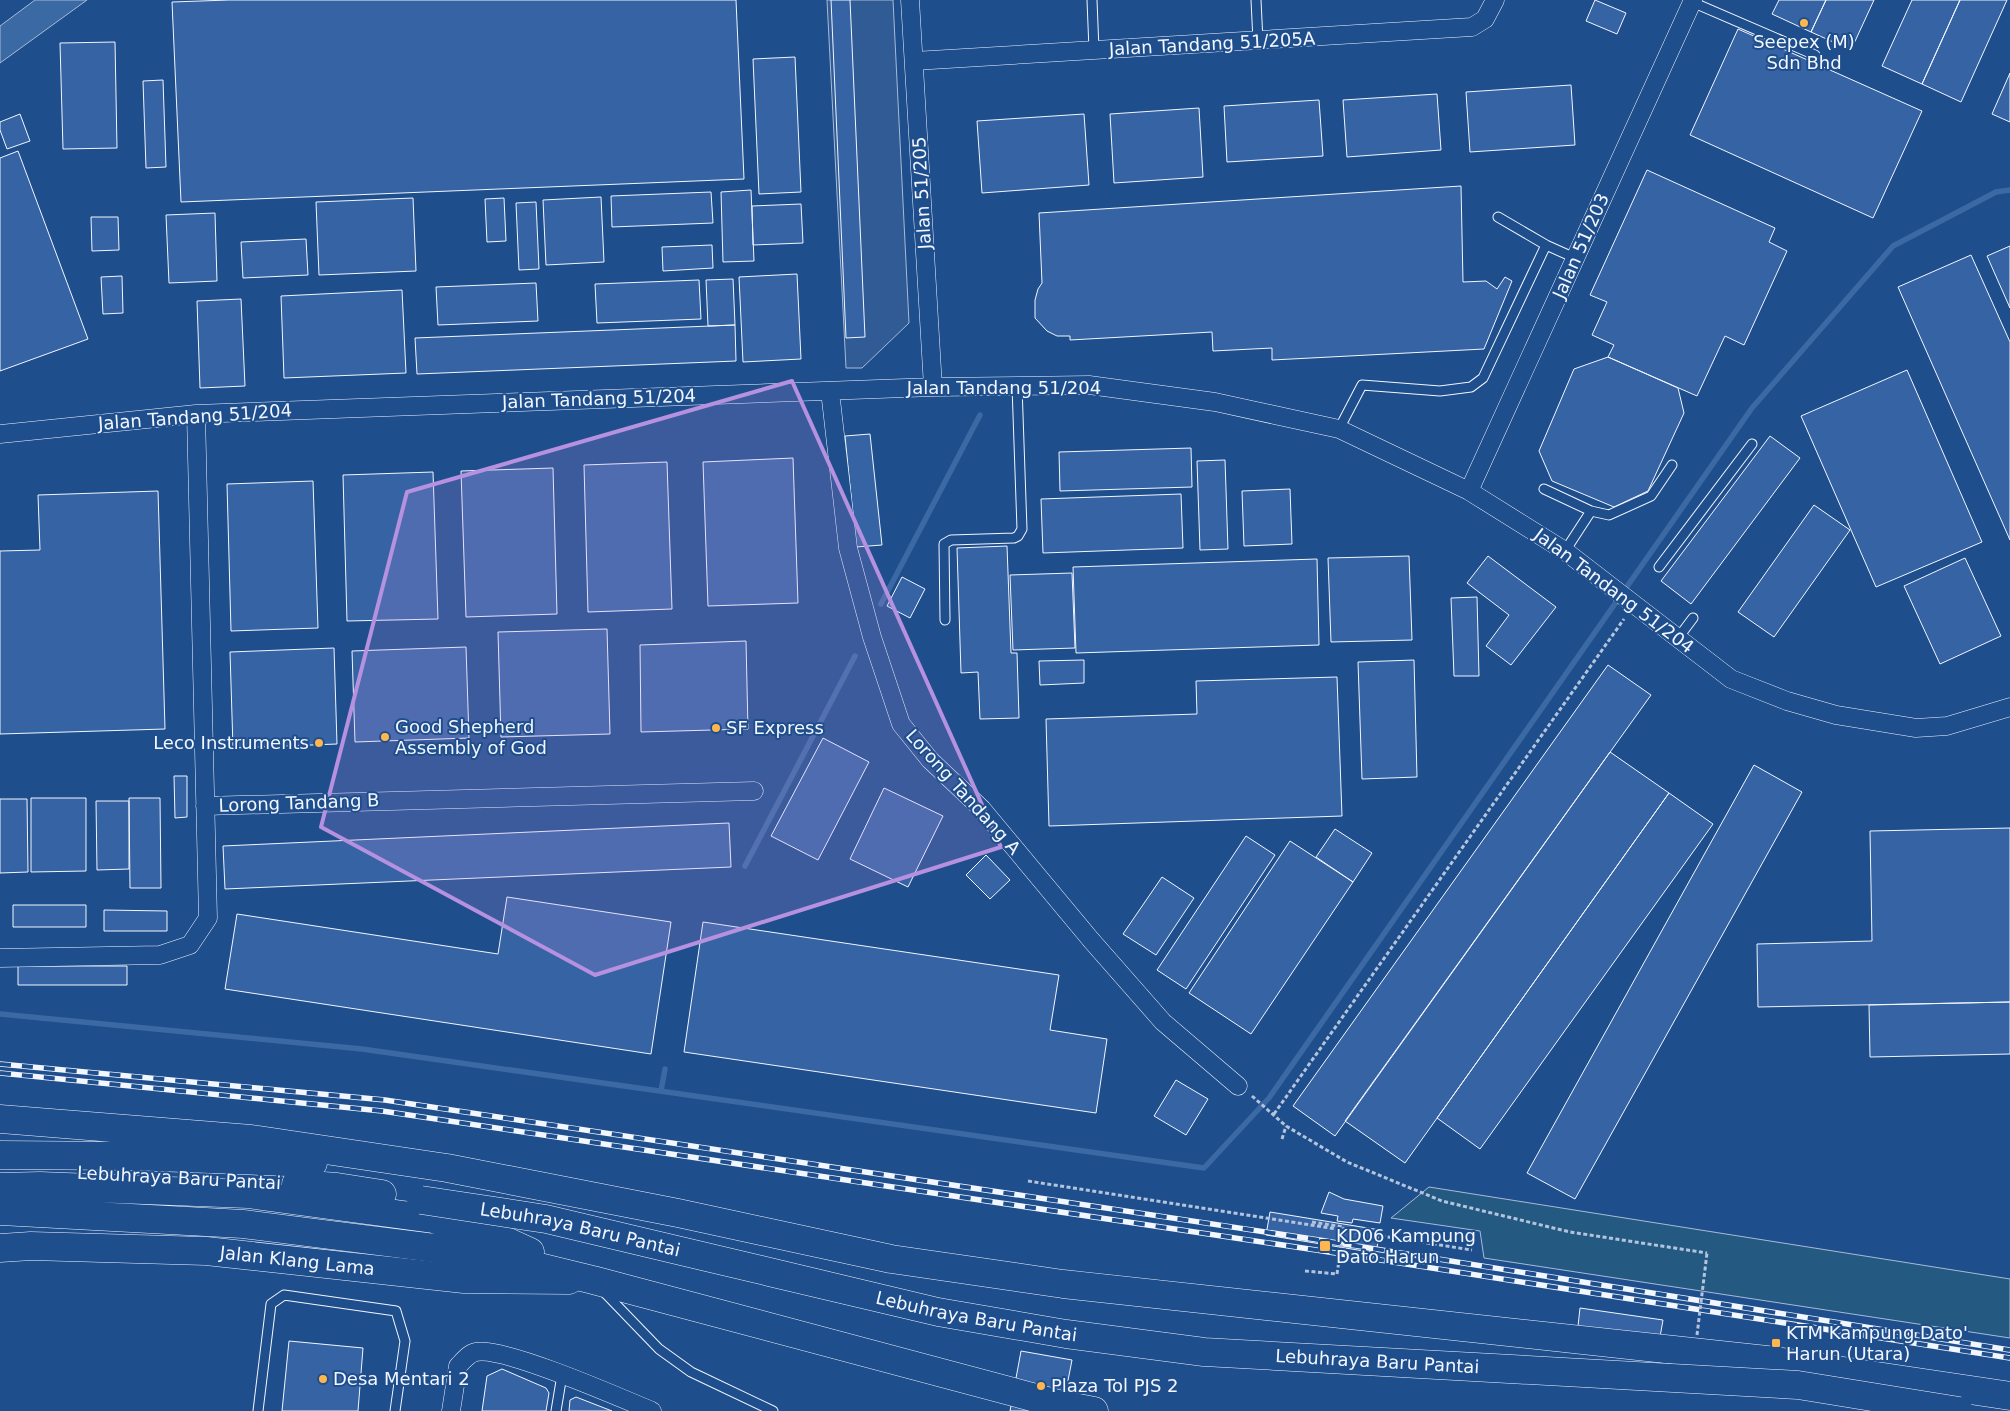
<svg xmlns="http://www.w3.org/2000/svg" width="2010" height="1411" font-family="'DejaVu Sans',sans-serif">
	<rect width="100%" height="100%" fill="#1f4e8c"/>
	<path fill="#245a82" stroke="#a8bbd7" d="M1429 1187 2010 1279V1338L1484 1258 1480 1231 1391 1218Z"/>
	<path fill="#305b95" stroke="#a8bbd7" d="M827 0H893L909 323 862 368H846Z"/>
	<path fill="#3b69a3" stroke="#a8bbd7" d="M35 0H87L0 63V26Z"/>
	<g fill="none" stroke-linecap="round" stroke-linejoin="round">
		<path stroke="#3b69a3" stroke-width="5.5" d="M881 604 980 415
			M745 866 855 656
			M0 1014 362 1049 1204 1168 1269 1098 1752 408 1893 246 1996 192 2010 190
			M661 1091 665 1069"/>
	</g>
	<path fill="#3563a3" stroke="#f2f6ff" d="M229 0H736L744 179 181 202 172 2Z
		M831 0H850L865 337 846 338Z
		M1595 0 1626 13 1617 34 1586 21Z
		M1779 0H1826L1811 32 1772 14Z
		M1826 0H1874L1851 50 1811 32Z
		M1912 0H1960L1922 84 1882 66Z
		M1960 0H2007L1961 102 1922 84Z
		M1738 29 1922 111 1873 218 1690 135Z
		M115 42 117 148 63 149 60 43Z
		M795 57 801 192 759 194 753 59Z
		M2010 73V122L1992 114Z
		M163 80 166 167 146 168 143 81Z
		M1571 85 1575 145 1470 152 1466 92Z
		M1437 94 1441 150 1347 157 1343 100Z
		M1319 100 1323 156 1227 162 1224 106Z
		M1199 108 1203 177 1114 183 1110 114Z
		M20 114 30 141 7 149 0 130V122Z
		M1084 114 1089 185 982 193 977 121Z
		M18 151 88 339 0 371V158Z
		M1647 170 1775 228 1769 242 1787 251 1744 345 1725 336 1697 396 1608 357 1614 345 1592 335 1607 302 1590 295Z
		M1461 186 1463 282 1486 281 1497 289 1505 277 1512 281 1484 349 1272 360V348L1213 351 1212 332 1070 340V336H1057L1047 331 1035 318V300L1038 289 1042 283 1039 213Z
		M751 190 754 261 723 262 721 192Z
		M711 192 713 223 612 227 611 196Z
		M601 197 604 262 546 265 543 200Z
		M413 198 416 271 319 275 316 202Z
		M504 198 506 241 487 242 485 199Z
		M536 202 539 269 519 270 516 203Z
		M801 204 803 243 753 245 752 206Z
		M215 213 217 281 169 283 166 215Z
		M91 217H118L119 250 92 251Z
		M306 239 308 275 243 278 241 242Z
		M712 245 713 268 663 271 662 247Z
		M2010 246V308L1987 256Z
		M1971 255 2010 342V540L1898 287Z
		M797 274 801 359 743 362 739 277Z
		M122 276 123 313 103 314 101 277Z
		M733 279 735 325 708 326 706 280Z
		M699 280 701 319 597 323 595 284Z
		M536 283 538 321 438 325 436 287Z
		M402 290 406 373 284 378 281 296Z
		M241 299 245 386 200 388 197 301Z
		M735 325 736 361 417 374 415 338Z
		M1608 357 1678 388 1684 413 1648 491 1614 507 1552 481 1539 451 1574 369Z
		M1907 370 1982 542 1876 587 1801 416Z
		M870 434 882 545 856 547 845 436Z
		M1770 436 1800 458 1691 604 1661 581Z
		M1191 448 1192 487 1060 491 1059 452Z
		M793 458 798 603 708 606 703 462Z
		M1225 460 1228 549 1200 550 1197 461Z
		M667 462 672 609 588 612 584 465Z
		M553 468 557 614 466 617 461 471Z
		M433 472 438 619 347 621 343 475Z
		M313 481 318 628 231 631 227 484Z
		M1290 489 1292 544 1244 546 1242 491Z
		M158 491 165 729 0 734V551L40 550 38 495Z
		M1181 494 1183 548 1043 553 1041 499Z
		M1814 505 1850 530 1774 637 1738 612Z
		M1007 546 1011 653H1017L1019 718 980 719 978 672 961 673 957 548Z
		M1409 556 1412 640 1331 642 1328 558Z
		M1488 556 1556 607 1511 665 1486 646 1509 615 1467 583Z
		M1965 558 2001 636 1940 664 1904 586Z
		M1317 559 1319 645 1076 653 1073 567Z
		M1072 573 1075 648 1013 650 1010 575Z
		M902 577 925 589 910 618 887 606Z
		M1477 597 1479 676H1454L1451 598Z
		M607 629 610 734 501 737 498 632Z
		M746 641 748 729 641 732 640 645Z
		M466 647 469 738 355 742 352 651Z
		M334 648 337 744 233 748 230 652Z
		M1084 660V683L1040 685 1039 661Z
		M1414 660 1417 777 1362 779 1358 662Z
		M1608 665 1651 695 1335 1136 1293 1106Z
		M1337 677 1342 816 1049 826 1046 719 1197 714 1196 681Z
		M823 738 869 762 818 860 771 836Z
		M1610 752 1669 793 1405 1163 1345 1121Z
		M1754 765 1802 792 1575 1199 1527 1173Z
		M174 776H187V817L175 818Z
		M884 788 943 816 908 887 850 859Z
		M1669 793 1713 824 1480 1149 1437 1118Z
		M31 798H86V871L31 872Z
		M129 798H160L161 888H130Z
		M0 799H27L28 872 0 873Z
		M96 801H129V869L97 870Z
		M729 823 731 867 225 889 223 846Z
		M2010 828V1002L1758 1007 1757 944 1872 941 1870 831Z
		M1335 829 1372 853 1353 882 1316 857Z
		M1246 836 1275 855 1186 989 1157 970Z
		M1290 841 1353 882 1251 1034 1189 993Z
		M986 855 1010 880 990 899 966 875Z
		M1162 877 1194 898 1156 955 1123 934Z
		M507 897 671 922 651 1054 225 989 237 914 498 954Z
		M13 905H86V927H13Z
		M104 910 167 911V931H104Z
		M703 922 1059 975 1050 1030 1107 1039 1096 1113 684 1052Z
		M18 966H127V985H18Z
		M2010 1002V1054L1870 1057 1869 1005Z
		M1176 1080 1208 1099 1186 1135 1154 1116Z
		M1329 1192 1344 1199 1383 1206 1380 1223 1353 1219 1352 1223 1337 1221 1338 1216 1321 1213Z
		M1270 1212 1380 1230 1376 1253 1266 1235Z
		M1580 1308 1663 1320 1660 1337 1578 1326Z
		M289 1341 363 1348 358 1411H282Z
		M1021 1351 1072 1360 1062 1411H1010Z
		M502 1369 546 1388 549 1393 546 1411H482L487 1376Z
		M576 1397 612 1411H569L570 1400Z"/>
	<g fill="none" stroke-linecap="round" stroke-linejoin="round">
		<defs>
			<path id="service" d="M1092 0 1094 50
				M1256 0 1258 41
				M1692 2 1815 55
				M1498 217 1546 245 1575 258
				M1339 429 1362 385 1440 391 1471 387 1483 378 1546 245
				M1544 489 1591 511 1609 515 1651 496 1672 465
				M1565 551 1591 511
				M1659 567 1752 444
				M945 620 944 544 951 540 1014 538 1018 536 1022 529 1017 386
				M1678 638 1693 618
				M604 1292 659 1349 691 1372 773 1411
				M258 1411 271 1304 284 1295 396 1311 405 1341 395 1411
				M556 1411 562 1375"/>
			<path id="minor" d="M910 0 933 387
				M914 61 1472 27 1485 19 1495 0
				M830 391 848 548 872 637 901 724 930 760 982 809 1091 940 1163 1022 1238 1086
				M0 434 196 414 933 387 1089 385 1215 402 1339 429 1469 491 1565 551 1731 679 1787 701 1836 715 1916 728 1947 726 2010 707
				M1469 491 1693 0
				M205 806 754 791
				M0 958 160 955 190 945 208 918 196 414
				M451 1411 458 1366C463 1361 469 1353 476 1352 503 1346 621 1398 652 1411"/>
			<g id="primary">
				<path id="s1" d="M0 1248 31 1246 206 1251 464 1279 569 1280"/>
			</g>
			<path id="motorway" d="M0 1119 251 1139 447 1168 678 1213 891 1259 1063 1284 1776 1361 2010 1396
				M0 1155 129 1156 313 1163
				M296 1184 337 1187 382 1194
				M0 1187 40 1186 248 1194 433 1219 493 1235 530 1252
				M0 1211 243 1224 490 1255 593 1280 1058 1404 1094 1411"/>
		</defs>
		<use href="#service" stroke="#f2f6ff" stroke-width="11"/>
		<use href="#minor" stroke="#f2f6ff" stroke-width="19"/>
		<use href="#primary" stroke="#f2f6ff" stroke-width="29"/>
		<use href="#motorway" stroke="#f2f6ff" stroke-width="29"/>
		<path stroke="#b3c4dc" stroke-width="3" stroke-dasharray="4 2.5" stroke-linecap="butt" d="M1252 1096 1286 1126 1347 1162 1442 1201 1570 1232 1707 1253
			M1274 1114 1624 619
			M1282 1139 1286 1126
			M1028 1181 1472 1250
			M1312 1222 1344 1227
			M1305 1271 1337 1274"/>
		<use href="#service" stroke="#1f4e8c" stroke-width="9"/>
		<use href="#minor" stroke="#1f4e8c" stroke-width="18"/>
		<use href="#primary" stroke="#1f4e8c" stroke-width="28"/>
		<use href="#motorway" stroke="#1f4e8c" stroke-width="28"/>
		<defs>
			<path id="rail" d="M0 1064 385 1100 1319 1240 2010 1350
				M0 1073 382 1111 1316 1250 2010 1358"/>
		</defs>
		<use href="#rail" stroke="#f2f6ff" stroke-width="5.5"/>
		<use href="#rail" stroke="#1f4e8c" stroke-width="4" stroke-dasharray="11" stroke-linecap="butt"/>
		<defs>
			<g id="motorway-bridge">
				<path id="s2" d="M421 1200 546 1219 938 1312 1066 1334 1204 1352 1798 1385 1959 1411"/>
			</g>
		</defs>
		<use href="#motorway-bridge" stroke="#f2f6ff" stroke-width="29" stroke-linecap="butt"/>
		<path stroke="#b3c4dc" stroke-width="3" stroke-dasharray="4 2.5" stroke-linecap="butt" d="M1337 1274 1344 1227
			M1697 1335 1707 1253"/>
		<use href="#motorway-bridge" stroke="#1f4e8c" stroke-width="28"/>
	</g>
	<path fill="#b691df" fill-opacity="0.2" stroke="#b691df" stroke-width="4" stroke-linejoin="round" d="M792 381 1001 847 595 975 321 827 407 492Z"/>
	<g fill="#ffb74d" stroke="#1f4e8c" stroke-width="2">
		<circle cx="1804" cy="23" r="5"/>
		<circle cx="716" cy="728" r="5"/>
		<circle cx="385" cy="737" r="5"/>
		<circle cx="319" cy="743" r="5"/>
		<rect x="1319" y="1240" width="12" height="12" rx="2.5"/>
		<rect x="1771" y="1338" width="10" height="10" rx="2.5"/>
		<circle cx="323" cy="1379" r="5"/>
		<circle cx="1041" cy="1386" r="5"/>
	</g>
	<g text-anchor="middle" stroke-width="4" stroke-linejoin="round" paint-order="stroke">
		<g font-size="18" fill="#f2f6ff" stroke="#1f4e8c" text-anchor="start">
			<text x="1804" y="48" text-anchor="middle">Seepex (M)<tspan x="1804" dy="21">Sdn Bhd</tspan></text>
			<text x="395" y="733">Good Shepherd<tspan x="395" dy="21">Assembly of God</tspan></text>
			<text x="726" y="734">SF Express</text>
			<text x="309" y="749" text-anchor="end">Leco Instruments</text>
			<text x="1336" y="1242">KD06 Kampung<tspan x="1336" dy="21">Dato Harun</tspan></text>
			<text x="1786" y="1339">KTM Kampung Dato'<tspan x="1786" dy="21">Harun (Utara)</tspan></text>
			<text x="333" y="1385">Desa Mentari 2</text>
			<text x="1051" y="1392">Plaza Tol PJS 2</text>
		</g>
		<g font-size="18" fill="#f2f6ff" stroke="#1f4e8c">
			<text transform="translate(1212 44) rotate(-3)" y="6">Jalan Tandang 51/205A</text>
			<text transform="translate(922 193) rotate(-93)" y="6">Jalan 51/205</text>
			<text transform="translate(1581 246) rotate(-66)" y="6">Jalan 51/203</text>
			<text x="1004" y="394">Jalan Tandang 51/204</text>
			<text transform="translate(599 399) rotate(-2)" y="6">Jalan Tandang 51/204</text>
			<text transform="translate(195 417) rotate(-4)" y="6">Jalan Tandang 51/204</text>
			<text transform="translate(1614 591) rotate(37)" y="6">Jalan Tandang 51/204</text>
			<text transform="translate(963 792) rotate(48)" y="6">Lorong Tandang A</text>
			<text transform="translate(299 803) rotate(-2)" y="6">Lorong Tandang B</text>
			<text transform="translate(179 1178) rotate(3)" y="6">Lebuhraya Baru Pantai</text>
			<text dy="6" stroke="none"><textPath href="#s2" startOffset="162">Lebuhraya Baru Pantai</textPath></text>
			<text dy="6" stroke="none"><textPath href="#s1" startOffset="298">Jalan Klang Lama</textPath></text>
			<text dy="6" stroke="none"><textPath href="#s2" startOffset="568">Lebuhraya Baru Pantai</textPath></text>
			<text dy="6" stroke="none"><textPath href="#s2" startOffset="972">Lebuhraya Baru Pantai</textPath></text>
		</g>
	</g>
</svg>
